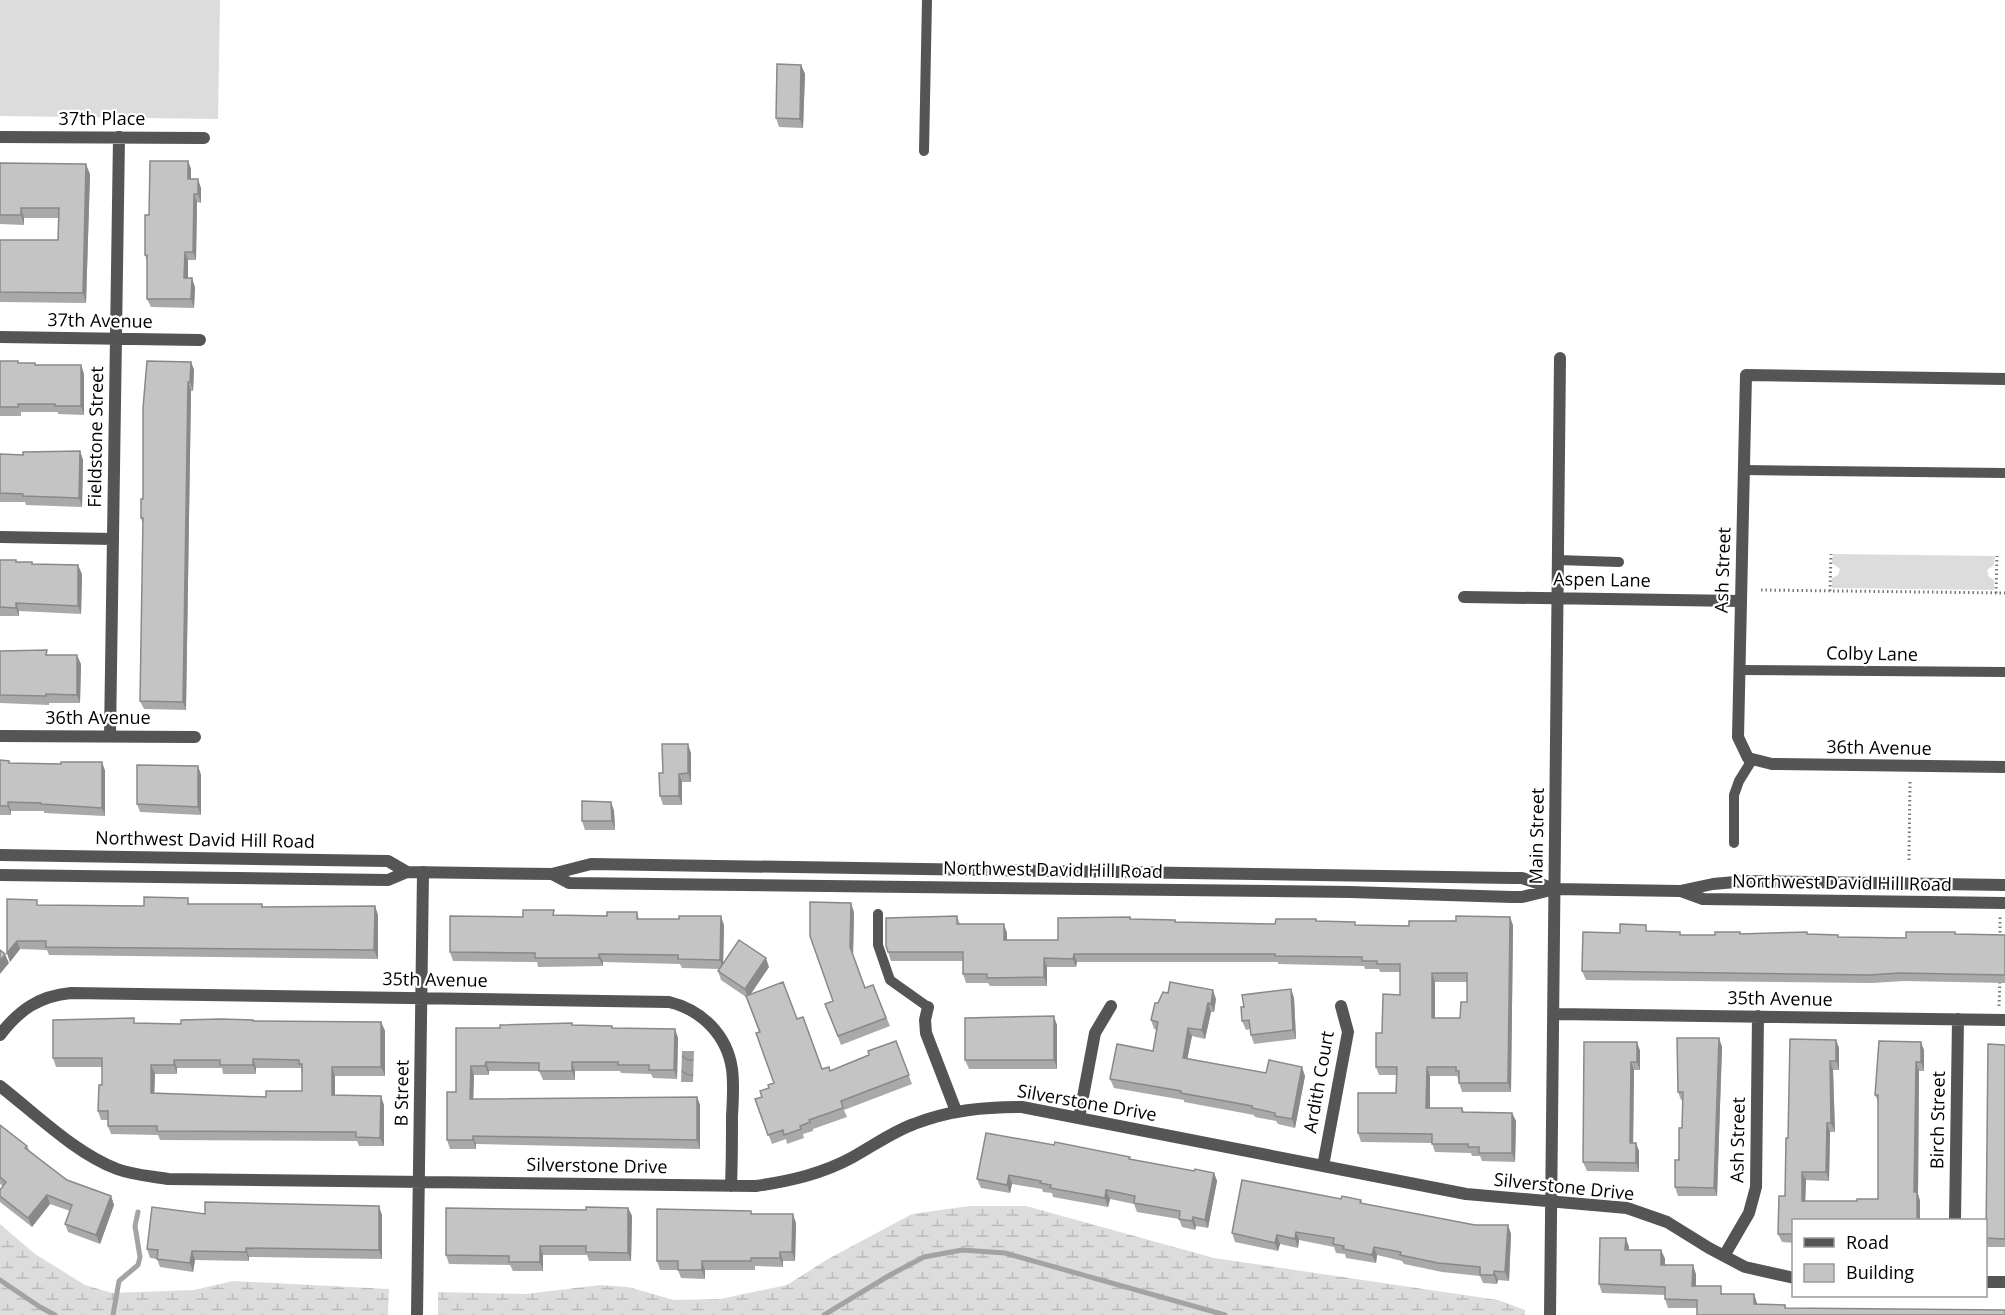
<svg xmlns="http://www.w3.org/2000/svg" width="2005" height="1315" font-family="'Open Sans',sans-serif">
	<defs>
		<pattern id="wetland-marsh" width="20" height="14" patternUnits="userSpaceOnUse" patternTransform="scale(1.5)"><rect width="20" height="14" fill="#dcdcdc"/><path d="M1 5h8M5 5V1M11 12h8M15 12V8" fill="none" stroke="#bbb"/></pattern>
		<pattern id="water-waves" width="16" height="10" patternUnits="userSpaceOnUse" patternTransform="scale(1.5)"><rect width="16" height="10" fill="#a3a3a3"/><path d="M0 5q4-4 8 0t8 0" fill="none" stroke="#8b8b8b"/></pattern>
	</defs>
	<rect width="100%" height="100%" fill="#fff"/>
	<path fill="#dcdcdc" d="M0 0H220L218 119 0 116Z
		M1833 554 1995 556 1994 565 1987 570 1989 577 1994 580V590L1832 588V578L1838 575 1840 569 1832 563Z"/>
	<path fill="url(#wetland-marsh)" d="M970 1206H1026L1214 1258 1498 1300 1525 1310V1315H438V1292L526 1294 600 1285 628 1287 674 1300 720 1299 787 1285 828 1259 912 1214Z
		M0 1224 35 1254 85 1285 112 1293 194 1290 233 1281 389 1289 388 1315H0Z"/>
	<path fill="url(#water-waves)" d="M682 1051H694L693 1082H681Z"/>
	<g fill="none" stroke-linecap="round" stroke-linejoin="round">
		<path stroke="#a3a3a3" stroke-width="5" d="M0 1280 40 1307 55 1315
			M113 1315 119 1281 138 1265 140 1257 135 1226 138 1212
			M824 1315 890 1275 924 1257 962 1250 1005 1253 1225 1315"/>
		<path stroke="#777" stroke-width="3" stroke-dasharray="1.5 3" stroke-linecap="butt" d="M1761 590 2005 593
			M1830 591 1831 554
			M1996 593 1997 556
			M1909 860 1910 780
			M2000 937V916
			M1999 1006 2000 979"/>
		<path stroke="#555" stroke-width="10" d="M924 151 927 0
			M1745 470 2005 473
			M1558 560 1619 562
			M1739 670 2005 672
			M1734 843V795L1739 781 1752 760
			M878 914V945L890 980 928 1007"/>
		<path stroke="#555" stroke-width="12" d="M0 137 204 138
			M0 337 200 340
			M2005 379 1746 375 1738 737 1748 758 1772 764 2005 767
			M0 537 113 539
			M1464 597 1740 601
			M0 736 195 737
			M110 736 119 137
			M928 1007 925 1020 926 1033 956 1111
			M1554 1014 2005 1020
			M0 1035C19 1010 39 996 71 993L669 1002C702 1010 727 1035 732 1069 734 1084 733 1100 732 1116 732 1139 732 1162 731 1186
			M0 1086C36 1114 75 1153 117 1169 133 1175 151 1176 168 1179L756 1186C790 1181 822 1174 853 1157 873 1146 892 1132 914 1124 950 1110 984 1107 1022 1107L1466 1194 1627 1208 1667 1222 1709 1248 1745 1267 1794 1278
			M1079 1118 1095 1033 1111 1006
			M1323 1166 1348 1032 1341 1006
			M1955 1220 1958 1019
			M1724 1256 1749 1213 1756 1187 1758 1016
			M1986 1282H2005
			M417 1315 423 872
			M1550 1315 1560 358"/>
		<path stroke="#555" stroke-width="12" d="M0 855 388 861 407 872
			M552 874 569 883 1350 892 1512 897H1522L1555 889 1680 891 1713 884 1746 881 2005 885
			M0 875 388 880 407 872 552 874 591 864 1512 878H1522L1555 889
			M1681 891 1703 899 2005 903"/>
	</g>
	<path fill="#a9a9a9" fill-rule="evenodd" d="M801 65 805 74 803 128 779 127 776 118Z
		M188 161 191 169V179L201 188V203L197 202 196 260H188V278L195 287 194 308 151 307 147 299V262L145 255 149 215Z
		M0 163 90 174 86 303 0 302V240H58V218H24V225L0 224Z
		M0 361 35 365H81L84 374V415L58 414V412H21V416H0Z
		M191 362 194 370 193 391H191L186 710 144 709 140 701 143 525 141 518 143 499Z
		M80 451 83 460 82 507 26 505 25 502H0V454L23 455Z
		M0 560H16V562H32L33 564 82 574 81 614 19 611V616H0Z
		M0 651 48 655 81 664 80 703H49V705L0 703Z
		M691 753V782H682V805H663L660 796 663 773Z
		M0 760 9 761 10 763 61 764 102 762 105 771V816L44 813V811H11V815H0Z
		M198 766 201 775V815L140 812 137 804Z
		M611 802 614 811 615 830H585L582 821Z
		M190 904 263 907 375 906 378 915V959L49 955 47 950 20 949 10 962 7 953 39 905 144 906Z
		M637 912 639 919 724 925 723 963 769 967 750 995 797 1019 822 1069 830 1071 869 1055 896 1041 912 1084 844 1110 847 1117 813 1129V1131L803 1134 804 1138 787 1144 786 1139 772 1144 755 1099 762 1097 774 1083 759 1032 746 997 721 980 718 971 720 969 682 968 680 964 603 962V966L538 967 537 962 453 961 450 952 523 917 556 915 607 916Z
		M854 912 853 956 865 988 873 985 890 1026 841 1045 825 1004 833 1001Z
		M957 916 960 924 1007 933V940H1058L1130 917 1131 919 1175 920 1176 922 1275 924 1316 919 1317 921 1357 926 1513 925 1511 1092H1462L1457 1076H1430V1108H1462L1464 1112 1512 1113 1516 1121 1515 1162 1482 1161 1480 1156H1472L1471 1153 1435 1152 1432 1143 1361 1142 1358 1133 1396 1093 1397 1075H1379L1376 1067 1382 1033 1400 995V972H1380L1379 969H1365L1364 966 1278 964V962H1077L1076 967H1047V986H990L988 983H966L963 974V961H891L886 946ZM1435 982H1467V1002L1460 1018H1435Z
		M1648 931 1681 935H1715L1740 932 1741 934H1808L1839 937 1906 938 1955 934 2005 935V983L1904 981 1872 983 1586 980 1582 971 1620 933Z
		M1291 989 1294 998 1296 1039 1254 1044 1251 1035 1250 1029 1246 1030 1242 1021 1244 1007Z
		M1216 999 1214 1012H1211L1205 1039 1192 1036 1187 1058 1266 1073 1305 1076 1295 1128 1278 1124 1276 1121 1255 1117 1254 1115 1184 1102V1100L1114 1088 1110 1079 1153 1051 1157 1030 1154 1029 1151 1020 1158 1003Z
		M253 1020 254 1021 381 1022 385 1031V1076H335V1095L384 1105V1146H359L357 1141 160 1140 158 1135 111 1134 108 1126V1120H101L98 1111 102 1085V1067H56L53 1058 136 1023 181 1024ZM177 1068H222L223 1074H256V1068H301L302 1073V1091L266 1097 154 1094 155 1074H177Z
		M573 1025 612 1026 613 1028 675 1029 678 1038 677 1079 653 1078 651 1074 621 1073 620 1071H575V1080H543L539 1071H489V1075H474L473 1099 697 1097 700 1105V1149L476 1144V1149H450L447 1140 456 1092V1028H500Z
		M1057 1025V1069H969L965 1060Z
		M1719 1038 1722 1047 1717 1196H1678L1675 1187 1682 1128 1683 1100H1681L1678 1092Z
		M1836 1040 1839 1048V1070H1833L1835 1132H1830L1829 1181 1806 1180 1805 1201H1857L1878 1199V1101L1875 1095 1924 1050V1071H1919L1918 1194 1920 1201 1794 1221V1243L1782 1242 1778 1234 1785 1196 1788 1138Z
		M1637 1042 1640 1051V1070H1634L1633 1143 1639 1151V1172L1587 1171 1583 1162Z
		M1988 1044 2005 1045V1247H1988L1986 1239Z
		M0 1125 27 1146 29 1150 67 1180 111 1196 114 1205 100 1244 68 1232 65 1224 70 1211 50 1204 32 1227 0 1202V1190L3 1186 0 1184Z
		M1131 1159 1194 1171 1214 1173 1217 1181 1208 1228 1196 1226 1195 1230 1182 1227 1179 1219 1137 1212 1134 1204 1110 1199 1108 1207 1053 1197 1052 1193 1043 1192 1042 1189 1012 1184 1010 1193 981 1188 977 1179Z
		M1341 1199 1361 1200 1362 1203 1475 1225H1508L1511 1234 1509 1281 1498 1280 1497 1284 1483 1283 1480 1276 1442 1272 1404 1264 1402 1261 1377 1255 1376 1263 1346 1258 1345 1254 1336 1253 1334 1247 1299 1240 1298 1248 1280 1244 1278 1251 1235 1242 1232 1233Z
		M628 1208 632 1216 631 1261H589L587 1255H543V1271H513L510 1265 449 1264 446 1255 546 1210H586Z
		M205 1214 382 1215V1259L249 1257V1261L195 1260 193 1272 160 1267 157 1259 150 1258 147 1249Z
		M752 1214 796 1223 795 1261H783V1267L755 1266V1270H705V1279L681 1278 678 1270H660L657 1261Z
		M1629 1247V1250H1661L1665 1259V1265L1696 1274V1286L1724 1294H1754L1757 1304 1785 1305 1786 1308H1668L1665 1299V1295L1602 1293 1599 1284Z"/>
	<path fill="#898989" d="M801 65 805 74 803 128 800 119Z
		M188 161 191 169V188L188 179Z
		M86 164 90 174 86 303 83 293Z
		M198 179 201 188V203L198 194Z
		M194 194 197 202 196 260 193 252Z
		M21 208 24 218V225L21 215Z
		M185 252 188 260V287L184 278Z
		M192 278 195 287 194 308 191 299Z
		M191 362 194 370 193 391 190 382Z
		M81 365 84 374V415L81 406Z
		M188 382 191 391 186 710 183 702Z
		M80 451 83 460 82 507 79 498Z
		M78 565 82 574 81 614 78 606Z
		M16 603 19 611V616L16 608Z
		M77 655 81 664 80 703 77 695Z
		M688 744 691 753V782L688 773Z
		M102 762 105 771V816L102 808Z
		M198 766 201 775V815L198 807Z
		M679 774 682 782V805L679 796Z
		M8 802 11 811V815L8 806Z
		M611 802 614 811 615 830 612 821Z
		M851 903 854 912 853 956 850 947Z
		M375 906 378 915V959L374 950Z
		M721 916 724 925 723 969 720 960Z
		M1510 917 1513 925 1511 1092 1508 1083Z
		M1004 924 1007 933V948L1004 940Z
		M17 941 20 949 10 962 7 953Z
		M5 954 9 963 0 974V961Z
		M599 954 603 962V966L599 958Z
		M1074 954 1077 962 1076 967 1073 959Z
		M766 958 769 967 748 998 745 989Z
		M1044 958 1047 967V986L1044 977Z
		M1432 973 1435 982V1027L1432 1018Z
		M1291 989 1294 998 1296 1039 1293 1030Z
		M1213 990 1216 999 1214 1012 1211 1004Z
		M1208 1003 1211 1012 1205 1039 1202 1030Z
		M1054 1016 1057 1025V1069L1054 1060Z
		M381 1022 385 1031V1076L381 1067Z
		M1188 1028 1192 1036 1186 1066 1183 1058Z
		M675 1029 678 1038 677 1079 674 1070Z
		M1719 1038 1722 1047 1717 1196 1714 1188Z
		M1836 1040 1839 1048V1070L1836 1061Z
		M1637 1042 1640 1051V1070L1637 1062Z
		M1921 1042 1924 1050V1071L1921 1062Z
		M253 1059 256 1068V1074L253 1065Z
		M174 1060 177 1068V1074L174 1065Z
		M1830 1061 1833 1070 1835 1132 1831 1123Z
		M486 1062 489 1071V1075L485 1066Z
		M572 1062 575 1071V1080L572 1071Z
		M1631 1062 1634 1070 1633 1151 1630 1143Z
		M1916 1062 1919 1071 1918 1194 1920 1201V1221H1917L1914 1192Z
		M151 1065 155 1074 154 1102 151 1093Z
		M471 1066 474 1075 473 1108 470 1099Z
		M332 1067 335 1076V1104L332 1095Z
		M1302 1067 1305 1076 1295 1128 1292 1119Z
		M1427 1067 1430 1076V1117L1426 1108Z
		M381 1096 384 1105V1146L380 1138Z
		M697 1097 700 1105V1149L697 1140Z
		M1512 1113 1516 1121 1515 1162 1512 1153Z
		M1827 1123 1830 1132 1829 1181 1826 1172Z
		M473 1136 476 1144V1149L473 1140Z
		M1636 1143 1639 1151V1172L1636 1163Z
		M1802 1172 1806 1180 1805 1209 1802 1201Z
		M1214 1173 1217 1181 1208 1228 1205 1220Z
		M1009 1175 1012 1184 1010 1193 1007 1185Z
		M1106 1190 1110 1199 1108 1207 1105 1198Z
		M47 1195 50 1204 32 1227 28 1218Z
		M111 1196 114 1205 100 1244 96 1235Z
		M379 1206 382 1215V1259L379 1250Z
		M628 1208 632 1216 631 1261 628 1253Z
		M793 1214 796 1223 795 1261 792 1252Z
		M1193 1217 1196 1226 1195 1230 1192 1221Z
		M1508 1225 1511 1234 1509 1281 1505 1272Z
		M1296 1232 1299 1240 1298 1248 1295 1239Z
		M1277 1235 1280 1244 1278 1251 1275 1243Z
		M1626 1238 1629 1247V1259L1625 1250Z
		M540 1246 543 1255V1271L540 1262Z
		M1374 1247 1377 1255 1376 1263 1372 1255Z
		M246 1248 249 1257V1261L246 1252Z
		M1661 1250 1665 1259V1273L1661 1265Z
		M192 1251 195 1260 193 1272 190 1263Z
		M780 1252 783 1261V1267L780 1258Z
		M702 1261 705 1270V1279L702 1270Z
		M1693 1265 1696 1274V1294L1692 1286Z
		M1494 1271 1498 1280 1497 1284 1494 1275Z
		M1754 1294 1757 1303V1313L1754 1304Z"/>
	<path fill="#c4c4c4" stroke="#898989" stroke-width="1.5" fill-rule="evenodd" d="M777 64 801 65 800 119 776 118Z
		M150 161H188V179H198V194H194L193 252H185L184 278H192L191 299H147V255H145V215H149Z
		M0 163 86 164 83 293 0 292V240H58L59 208H21V215H0Z
		M0 361H18V363H35V365H81V406H55V404H18V407H0Z
		M147 361 191 362 190 382H188L183 702 140 701 143 518H141V499H143V408Z
		M80 451 79 498 23 496V494L0 493V454L23 455V452Z
		M0 560H16V562H32V564L78 565V606L16 603V608L0 607Z
		M47 650 46 655H77V695L46 694V696L0 695V651Z
		M662 744H688V773L679 774V796H660L659 773H663Z
		M0 760 9 761V763L61 764V762H102V808L41 804V803L8 802V806H0Z
		M137 765 198 766V807L137 804Z
		M582 801 611 802 612 821H582Z
		M144 897 188 898V904H262V907L375 906 374 950 46 947V941H17L7 953V899L37 900V905L144 906Z
		M810 902 851 903 850 947 865 988 873 985 886 1018 838 1036 825 1004 833 1001 810 936Z
		M523 910H554L553 915 607 916V912H637V919H679V916H721L720 960 678 959V955L599 954V958H535V953L450 952V916L523 917Z
		M957 916V924H1004V940H1058V918L1130 917V919L1175 920V922L1275 924 1276 919H1316V921L1355 922V925L1409 926V921H1456V916L1510 917 1508 1083H1459V1071H1456V1067H1427L1426 1108H1462V1112L1512 1113V1153H1479V1147H1468V1144H1432V1134L1358 1133V1093H1396L1397 1067H1376V1033H1382L1383 994 1400 995V964H1377V961H1362V957L1275 956V954H1074L1073 959 1044 958V977L987 978V974H963V952H888L886 946V918ZM1432 973H1467V1002H1461L1460 1018H1432Z
		M1620 924 1646 925V931L1680 932V935H1715V932H1740V934L1807 932V934L1838 935V937L1906 938V932H1955V934L2005 935V975L1900 973 1869 975 1582 971 1583 932 1620 933Z
		M739 940 766 958 745 989 718 971Z
		M0 950 5 954 0 961Z
		M783 982 797 1019 803 1017 822 1069 829 1067 830 1071 869 1055 868 1051 896 1041 909 1075 841 1101 843 1108 809 1120 810 1122 800 1126 801 1129 784 1135 783 1130 768 1135 755 1099 762 1097 760 1091 769 1088 768 1085 774 1083 756 1033 760 1032 746 996Z
		M1170 982 1213 990 1211 1004 1208 1003 1202 1030 1188 1028 1183 1058 1266 1073 1269 1060 1302 1067 1292 1119 1275 1116V1113L1252 1108V1106L1181 1093V1091L1110 1079 1117 1044 1153 1051 1158 1022 1151 1020 1155 1003H1158L1163 992 1168 993Z
		M1291 989 1293 1030 1251 1035 1249 1020 1242 1021 1241 1007H1244L1242 995Z
		M1054 1016V1060H965V1018Z
		M134 1018V1023L181 1024V1020L221 1019 253 1020V1021L381 1022V1067H332V1095L381 1096 380 1138 356 1137V1132L157 1131V1126H108V1111H98L99 1085H102V1058H53V1020ZM253 1059 299 1060V1064H302V1091H266V1097L151 1093V1065H174V1060H220V1065H253Z
		M572 1023V1025L612 1026V1028L675 1029 674 1070H649V1065H618V1062H572V1071H539V1063L486 1062 485 1066H471L470 1099 697 1097V1140L473 1136V1140H447V1092H456V1028H500V1025Z
		M1677 1038H1719L1714 1188 1675 1187V1160H1679V1128H1682L1683 1092H1678Z
		M1790 1039 1836 1040V1061H1830L1831 1123H1827L1826 1172H1802V1201H1857V1199H1878V1095H1875L1879 1041 1921 1042V1062H1916L1914 1192H1917V1221H1794V1234H1778L1779 1196H1785L1786 1138H1788Z
		M1584 1042H1637V1062H1631L1630 1143H1636V1163L1583 1162Z
		M1988 1044 2005 1045V1239L1986 1238Z
		M0 1125 27 1146 25 1148 67 1180 111 1196 96 1235 65 1224 72 1205 47 1195 28 1218 0 1196V1190L6 1182 0 1177Z
		M986 1133 1054 1145 1055 1142 1130 1157 1129 1159 1194 1171 1195 1169 1214 1173 1205 1220 1193 1217 1192 1221 1179 1219 1180 1211 1134 1203 1135 1196 1106 1190 1105 1198 1050 1188 1051 1185 1040 1183 1041 1181 1009 1175 1007 1185 977 1179Z
		M1242 1180 1341 1199 1342 1196 1361 1200 1360 1203 1475 1225H1508L1505 1272 1494 1271V1275H1480V1267L1438 1263 1400 1255 1401 1252 1374 1247 1372 1255 1343 1249 1344 1246 1333 1244 1334 1238 1296 1232 1295 1239 1277 1235 1275 1243 1232 1233Z
		M205 1202 379 1206V1250L246 1248V1252L192 1251 190 1263 157 1259 158 1250 147 1249 152 1207 205 1214Z
		M586 1207 628 1208V1253L586 1252V1246H540V1262H509V1256L446 1255V1208L586 1210Z
		M657 1209 751 1211V1214H793L792 1252H780V1258H751V1261H702V1270H678V1261H657Z
		M1600 1238H1626L1625 1250H1661V1265H1693L1692 1286H1721V1294H1754V1304L1785 1305V1308L2005 1310V1315H1697V1300L1665 1299V1287L1599 1284Z"/>
	<g text-anchor="middle" stroke-width="4.5" stroke-linejoin="round" paint-order="stroke">
		<g font-size="18" fill="#000" stroke="#fff">
			<text x="102" y="125">37th Place</text>
			<text transform="translate(100 321) rotate(1)" y="6">37th Avenue</text>
			<text transform="translate(96 437) rotate(-89)" y="6">Fieldstone Street</text>
			<text transform="translate(1723 570) rotate(-88)" y="6">Ash Street</text>
			<text transform="translate(1602 580) rotate(1)" y="6">Aspen Lane</text>
			<text transform="translate(1872 654) rotate(1)" y="6">Colby Lane</text>
			<text x="98" y="724">36th Avenue</text>
			<text transform="translate(1879 748) rotate(1)" y="6">36th Avenue</text>
			<text transform="translate(1537 836) rotate(-89)" y="6">Main Street</text>
			<text transform="translate(205 840) rotate(1)" y="6">Northwest David Hill Road</text>
			<text transform="translate(1053 870) rotate(1)" y="6">Northwest David Hill Road</text>
			<text transform="translate(1842 883) rotate(1)" y="6">Northwest David Hill Road</text>
			<text transform="translate(435 980) rotate(1)" y="6">35th Avenue</text>
			<text transform="translate(1780 999) rotate(1)" y="6">35th Avenue</text>
			<text transform="translate(1319 1082) rotate(-80)" y="6">Ardith Court</text>
			<text transform="translate(402 1093) rotate(-89)" y="6">B Street</text>
			<text transform="translate(1087 1103) rotate(10)" y="6">Silverstone Drive</text>
			<text transform="translate(1938 1120) rotate(-89)" y="6">Birch Street</text>
			<text transform="translate(1738 1140) rotate(-89)" y="6">Ash Street</text>
			<text transform="translate(597 1166) rotate(1)" y="6">Silverstone Drive</text>
			<text transform="translate(1564 1187) rotate(6)" y="6">Silverstone Drive</text>
		</g>
	</g>
	<rect x="1792" y="1219" width="195" height="78" fill="#ffffff" stroke="#999999" stroke-width="1.5"/>
	<rect x="1804" y="1238" width="30" height="9" fill="#555555" stroke="#999999" stroke-width="1.5"/>
	<text x="1846" y="1249" font-size="18" fill="#000000">Road</text>
	<rect x="1804" y="1264" width="30" height="18" fill="#c4c4c4" stroke="#999999" stroke-width="1.5"/>
	<text x="1846" y="1279" font-size="18" fill="#000000">Building</text>
</svg>
